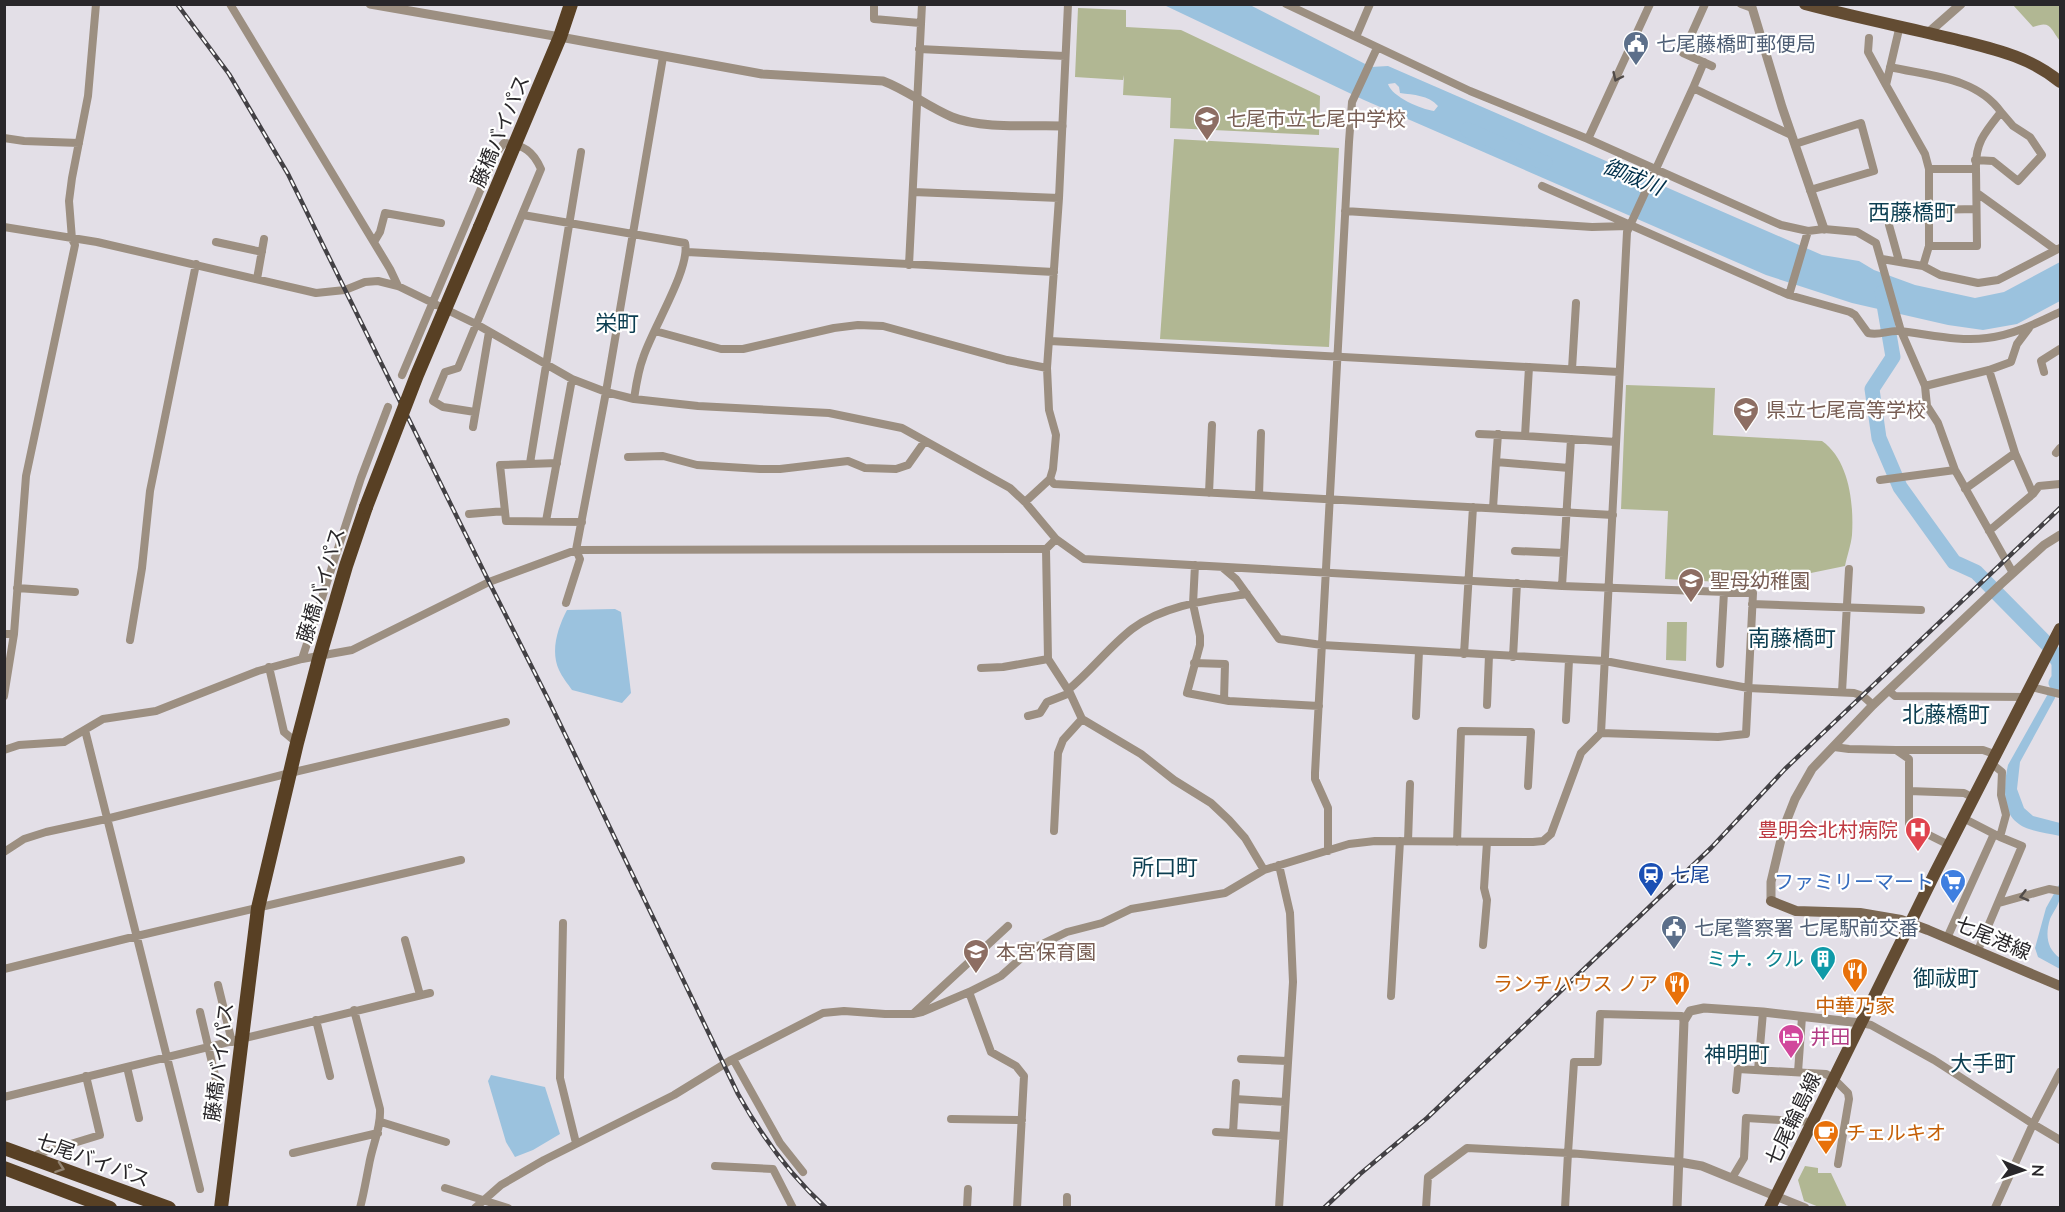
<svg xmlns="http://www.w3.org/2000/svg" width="2065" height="1212" font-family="Lato,'Noto Sans JP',sans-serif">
	<rect width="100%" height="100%" fill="#e3dfe7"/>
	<path fill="#b1b793" d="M2013 5H2060V41C2050 28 2051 20 2033 27Z
		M1078 8 1126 10V27L1181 30 1320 96 1319 135 1170 128 1171 98 1123 95 1124 75 1123 80 1075 77Z
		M1174 139 1339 148 1329 347 1160 339Z
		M1626 385 1715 388 1713 435 1822 441C1849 460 1854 503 1852 535 1851 545 1847 556 1845 566L1757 584 1665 579 1668 511 1621 509Z
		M1667 622H1687L1686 661 1666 660Z
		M1805 1166 1818 1168V1173H1831L1847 1207H1819L1804 1201 1798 1180Z"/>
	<path fill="#9bc2de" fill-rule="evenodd" d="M1164 5H1250L1371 67 1388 66 1822 255 1859 261 1874 270 1915 285 1975 298 2004 292 2060 262V301L2017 324 1983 330 1948 325 1852 303 1766 275 1364 100ZM1395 83 1399 87 1400 93C1414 95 1428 95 1438 106L1434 111C1421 109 1392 97 1388 84ZM1489 138 1520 148 1531 156C1517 156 1491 151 1484 139Z
		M615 609 621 612 631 693 622 703 572 690C568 684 562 677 559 670 550 651 558 627 567 610Z
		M2060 660V680L2055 698 2020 762 2017 789 2024 808 2033 816 2060 823V836C2038 831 2012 831 2006 804 2004 791 2005 778 2008 765L2054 683Z
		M2060 883C2060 887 2061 893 2060 897 2059 905 2053 912 2050 919 2045 935 2047 949 2060 958V969L2038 957 2035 948 2046 908Z
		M491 1075 545 1087 560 1134 533 1150 515 1157 506 1142 488 1081Z"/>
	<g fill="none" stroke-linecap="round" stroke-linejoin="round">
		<path stroke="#9bc2de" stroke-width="15" d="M1468 130 1545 163
			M1882 293 1893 357 1872 389 1879 438 1900 487 1954 562 1976 572 2049 646 2059 663V678L2056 683"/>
		<path stroke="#9c8f81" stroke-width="8" d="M230 4 390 269 398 286
			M874 4V19L920 23
			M1286 4 1470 91 1588 139 1781 225 1808 231 1824 229 1857 232 1876 243 1901 331 1925 386 1927 406 1938 423 1955 470 2013 573
			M1705 4 1683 53 1712 66
			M1741 4 1752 8
			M1900 25 1886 85 1925 154 1929 169
			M1356 37 1370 4
			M1869 38 1868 52 1886 85
			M919 49 1065 56
			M1704 62 1693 88 1791 135
			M1890 67C1929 76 1976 77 2001 112
			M4 138 24 141 79 143
			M1588 139 1650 4
			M1795 144 1861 123 1874 171 1810 190
			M1975 160 1993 161 2018 181 2042 155 2030 137 2013 126 2001 112C1985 132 1975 143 1976 169
			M1542 186 1789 295 1850 312 1855 315 1868 333C1880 336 1888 330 1899 331 1928 334 1959 342 1987 338 2013 335 2037 323 2060 312
			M913 192 1059 198
			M1977 193 2056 250
			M1929 210 1976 209
			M1345 211 1592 227 1628 226
			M523 215 685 243C691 268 651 331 643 358 638 371 636 386 634 399
			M1889 225 1899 261
			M4 227 97 242 316 293 345 290 365 282 378 281 398 286 476 324 572 379 606 392 634 399 698 406 829 413 902 428 1010 488 1025 502 1056 539 1084 559 1562 586 1753 593 1746 734 1718 737 1601 733
			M216 242 262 252
			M374 242 380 232 385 213 441 223
			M687 252 1054 272
			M1882 259 1923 266 1940 275 1978 283 1998 280 2060 248
			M909 265 922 4
			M1923 266 1929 246V169H1976L1977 246H1929
			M257 279 264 239
			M1789 295 1808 231
			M655 331 721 349H743L834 328 858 325 883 326 1007 360 1047 368
			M1050 341 1619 372
			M1572 369 1576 303
			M1989 370 2015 453 2033 494
			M2044 372 2041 361 2060 349
			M402 375 496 153 504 143C524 145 533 151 541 169L458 368 445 372 433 401 443 407 475 412
			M1925 386 1989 370 2011 362 2017 344 2029 328
			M473 427 489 332
			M1479 434 1525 436 1529 367
			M1498 434 1496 462 1569 468
			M1525 436 1616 442
			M2056 453 2060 448
			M628 457 663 456 697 465 760 469H780L848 461 865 468 896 469 908 465 925 441
			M530 463 581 152
			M557 463 500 465 506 521 582 522
			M1050 479 1054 484 1613 515
			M1880 480 1955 470
			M1965 489 2015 453
			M1209 493 1212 425
			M1259 495 1261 433
			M1025 502 1050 479 1053 469 1056 435 1049 410 1047 368 1059 198 1068 4
			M1493 508 1496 462
			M469 514 505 511
			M546 521 572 379
			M1989 531 2033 494 2039 486 2060 484
			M1046 549 1048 659 1070 693 1082 719 1141 754 1174 780 1211 803 1229 820 1245 838 1264 870
			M1515 551 1564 553
			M1195 565 1193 604 1200 636V645L1187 693 1229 701 1319 706
			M1223 568 1236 579 1279 639 1322 645 1605 661 1748 688 1854 693 1863 696 1873 705
			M1562 586 1571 439
			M17 588 75 592
			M566 603 580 559 576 550 606 392 663 57
			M1752 604 1921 610
			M4 634H14
			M130 640 142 568 150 491 196 264
			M1464 654 1473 507
			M1513 657 1517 583
			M302 659 361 478 388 407
			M1194 663 1225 664 1224 700
			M1720 664 1724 592
			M269 667 284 732 297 743
			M981 668 1003 667 1048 659
			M2031 687 2060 694
			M1068 690C1091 671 1109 647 1132 629 1164 605 1209 600 1247 594
			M1889 691 1895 696 2026 697
			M1842 692 1849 569
			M4 696 14 634 26 476 75 245 72 239 69 201 72 178 88 96 96 4
			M1487 705 1489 655
			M1028 716 1040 713 1047 702 1070 693
			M1416 716 1419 651
			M1566 720 1569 660
			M85 730 200 1189
			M1834 747 1849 749 1896 750 1909 759V825L1949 845
			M4 750 19 745 64 742 103 719 156 711 258 671 302 659 352 650 489 582 576 550 1039 549H1046L1056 539
			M1897 750H1983L1997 755
			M1992 764 2002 772 2001 795 2006 815 2000 837
			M1909 791 1964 793 1974 798
			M1963 818 2000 837 2022 846 1978 950
			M1054 831 1058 753 1063 740 1082 719
			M1408 841 1410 784
			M1457 842 1461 731 1531 732 1528 786
			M1328 851V808L1315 779V773L1349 142 1352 102 1377 48
			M4 852 24 839 46 832 106 819 290 773 506 722
			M1279 865 1290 913 1293 982 1279 1208
			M1999 903 2049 889 2060 891
			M563 923 560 1078 576 1143
			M1947 938 1994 834
			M405 940 420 995
			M1483 945 1487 900 1484 888 1487 842
			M4 969 137 936 461 860
			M218 985 232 1042
			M969 992 991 1052 1016 1066 1024 1076 1017 1208
			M1391 996 1400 841
			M354 1010 380 1109C381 1129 372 1146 369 1165 366 1180 364 1193 360 1208
			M200 1012 218 1088
			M914 1013 1008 926
			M316 1020 330 1076
			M1861 1023 1871 1025 1934 1060 2033 1124 2060 1140
			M733 1059 780 1143 803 1172
			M1241 1059 1287 1061
			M127 1067 139 1118
			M1758 1070 1763 1012
			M1798 1072 1802 1017
			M1236 1083 1235 1099 1285 1102
			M1736 1090 1738 1069 1826 1074 1834 1079 1848 1093 1849 1099 1838 1164
			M4 1097 430 993
			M1235 1099 1233 1133 1283 1136
			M951 1119 1022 1120
			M381 1122 446 1142
			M1216 1132 1233 1133
			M293 1153 378 1133
			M36 1160 38 1154 100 1135 86 1076
			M715 1166 773 1169 793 1208
			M1732 1178 1744 1158 1746 1118 1813 1122
			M445 1188 508 1208
			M475 1208 501 1185 544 1160 674 1095 731 1060 823 1013 844 1011 885 1014H913L922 1012 969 992 1001 976 1027 953 1040 945 1067 932 1102 923 1131 909 1225 893 1264 870 1349 844 1375 841 1533 842 1543 841 1551 834 1581 753 1601 733 1627 232 1693 88
			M967 1208 968 1189
			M1067 1208V1197
			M1426 1208 1428 1177 1467 1148 1568 1153 1574 1062H1598L1600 1014 1682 1016 1684 1021
			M1565 1208 1568 1153 1679 1162
			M1995 1208 2033 1124 2060 1072"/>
		<path stroke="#9c8f81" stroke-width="9" d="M370 4 560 37 762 74 883 81C907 90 928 107 952 117 981 129 1031 125 1062 126
			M1751 4 1782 107 1824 229
			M1928 33 1961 4
			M1771 901V882L1784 827 1795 799 1812 769 1873 705 2002 583 2044 545 2060 535
			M1679 1162 1702 1166 1805 1208
			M1677 1208 1684 1021 1690 1011 1704 1008 1763 1012 1861 1023"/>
		<path stroke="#7b6853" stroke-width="10" d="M1771 901 1796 911 1860 913 1901 920 1928 930 2060 986"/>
		<path stroke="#634c33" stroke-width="12" d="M1805 4C1854 17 1904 27 1954 39 1993 49 2029 56 2060 82
			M1770 1208 1935 873 2060 629"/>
		<path stroke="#584024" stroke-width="14" d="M480 227 560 37 571 4
			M4 1148 169 1208
			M4 1168 110 1208
			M221 1208 258 908 297 743 320 655 346 566 366 507"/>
		<defs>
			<path id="rail" d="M177 4 229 74 288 174 489 582 548 699 738 1094C762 1137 789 1174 826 1208
				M1324 1208 1360 1174 1427 1118 1643 913 1711 848 1785 769 2060 508"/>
		</defs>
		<use href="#rail" stroke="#434145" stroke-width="4.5"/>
		<use href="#rail" stroke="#fff" stroke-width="2" stroke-dasharray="7" stroke-linecap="butt"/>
		<path stroke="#584024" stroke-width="14" d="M366 507 417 375 480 227"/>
	</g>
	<defs><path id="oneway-chevron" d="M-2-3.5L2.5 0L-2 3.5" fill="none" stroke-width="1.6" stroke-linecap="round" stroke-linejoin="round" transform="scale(1.5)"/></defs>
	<g stroke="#514b48">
		<use href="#oneway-chevron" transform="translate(1617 77) rotate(115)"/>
		<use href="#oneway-chevron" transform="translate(2024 896) rotate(165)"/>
	</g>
	<use stroke="#928371" href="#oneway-chevron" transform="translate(60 1168) rotate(19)"/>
	<defs>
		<symbol id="civic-pin" viewBox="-11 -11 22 30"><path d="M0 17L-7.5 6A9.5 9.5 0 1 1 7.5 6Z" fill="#5c6f8a" stroke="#fff"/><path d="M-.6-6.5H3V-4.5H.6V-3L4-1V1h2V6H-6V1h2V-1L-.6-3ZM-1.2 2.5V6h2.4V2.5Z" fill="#fff"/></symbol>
		<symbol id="school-pin" viewBox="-11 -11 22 30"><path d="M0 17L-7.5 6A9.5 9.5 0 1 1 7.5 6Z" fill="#8d6e63" stroke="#fff"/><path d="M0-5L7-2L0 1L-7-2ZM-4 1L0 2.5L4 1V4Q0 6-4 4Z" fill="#fff"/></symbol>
		<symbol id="hospital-pin" viewBox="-11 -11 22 30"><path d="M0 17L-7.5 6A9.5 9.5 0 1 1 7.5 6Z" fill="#e0444e" stroke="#fff"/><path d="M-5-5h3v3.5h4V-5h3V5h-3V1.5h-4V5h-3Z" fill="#fff"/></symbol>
		<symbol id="station-pin" viewBox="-11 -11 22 30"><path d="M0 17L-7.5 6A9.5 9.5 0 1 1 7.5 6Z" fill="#1a4fb4" stroke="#fff"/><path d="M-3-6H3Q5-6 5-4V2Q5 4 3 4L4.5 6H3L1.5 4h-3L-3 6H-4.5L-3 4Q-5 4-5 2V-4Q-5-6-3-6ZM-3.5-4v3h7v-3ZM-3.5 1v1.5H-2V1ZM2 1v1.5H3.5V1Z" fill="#fff"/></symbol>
		<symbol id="supermarket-pin" viewBox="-11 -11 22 30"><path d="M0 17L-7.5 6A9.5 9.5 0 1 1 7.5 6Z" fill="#3f7fe0" stroke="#fff"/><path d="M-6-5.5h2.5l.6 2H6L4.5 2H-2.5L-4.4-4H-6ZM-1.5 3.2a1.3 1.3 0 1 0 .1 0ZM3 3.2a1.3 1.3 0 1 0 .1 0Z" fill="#fff"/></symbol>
		<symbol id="building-pin" viewBox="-11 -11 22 30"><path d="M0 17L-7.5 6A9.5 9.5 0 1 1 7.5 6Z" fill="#0f9aa8" stroke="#fff"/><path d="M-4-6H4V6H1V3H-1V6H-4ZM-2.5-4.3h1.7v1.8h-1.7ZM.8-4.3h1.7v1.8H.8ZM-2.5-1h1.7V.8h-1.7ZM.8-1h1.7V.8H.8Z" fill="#fff"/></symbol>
		<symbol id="restaurant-pin" viewBox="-11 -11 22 30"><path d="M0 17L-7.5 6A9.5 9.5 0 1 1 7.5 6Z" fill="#e8710a" stroke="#fff"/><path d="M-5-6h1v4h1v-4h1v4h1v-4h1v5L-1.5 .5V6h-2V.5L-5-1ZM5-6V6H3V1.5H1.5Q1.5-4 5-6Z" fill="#fff"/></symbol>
		<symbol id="hotel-pin" viewBox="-11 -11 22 30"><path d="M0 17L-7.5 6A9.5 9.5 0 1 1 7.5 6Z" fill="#d1479c" stroke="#fff"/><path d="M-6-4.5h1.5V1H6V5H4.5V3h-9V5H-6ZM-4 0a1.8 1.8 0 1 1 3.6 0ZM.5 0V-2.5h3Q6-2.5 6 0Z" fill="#fff"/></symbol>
		<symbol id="cafe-pin" viewBox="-11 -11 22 30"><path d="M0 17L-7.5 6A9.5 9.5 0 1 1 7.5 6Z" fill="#e8710a" stroke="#fff"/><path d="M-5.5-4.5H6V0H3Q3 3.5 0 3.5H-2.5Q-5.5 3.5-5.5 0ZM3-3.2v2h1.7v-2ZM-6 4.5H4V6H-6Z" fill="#fff"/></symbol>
	</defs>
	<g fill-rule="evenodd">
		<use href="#civic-pin" x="1621" y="29" width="30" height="40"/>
		<use href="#school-pin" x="1192" y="104" width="30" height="40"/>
		<use href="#school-pin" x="1731" y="395" width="30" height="40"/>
		<use href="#school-pin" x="1676" y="566" width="30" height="40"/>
		<use href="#hospital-pin" x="1903" y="815" width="30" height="40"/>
		<use href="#station-pin" x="1636" y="860" width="30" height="40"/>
		<use href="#supermarket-pin" x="1938" y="867" width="30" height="40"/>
		<use href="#civic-pin" x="1659" y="913" width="30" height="40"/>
		<use href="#school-pin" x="961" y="937" width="30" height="40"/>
		<use href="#building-pin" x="1808" y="944" width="30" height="40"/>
		<use href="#restaurant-pin" x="1840" y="956" width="30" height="40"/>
		<use href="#restaurant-pin" x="1662" y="969" width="30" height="40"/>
		<use href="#hotel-pin" x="1776" y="1022" width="30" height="40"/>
		<use href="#cafe-pin" x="1811" y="1118" width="30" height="40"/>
	</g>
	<g text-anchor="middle" stroke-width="4.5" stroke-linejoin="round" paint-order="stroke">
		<g font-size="20" fill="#4e5e75" stroke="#fff" text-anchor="start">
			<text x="1656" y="51">七尾藤橋町郵便局</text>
			<text x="1694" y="935">七尾警察署 七尾駅前交番</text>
		</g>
		<g font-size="20" fill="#785e54" stroke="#fff" text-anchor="start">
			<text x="1226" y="126">七尾市立七尾中学校</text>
			<text x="1766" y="417">県立七尾高等学校</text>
			<text x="1710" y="588">聖母幼稚園</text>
			<text x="996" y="959">本宮保育園</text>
		</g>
		<g font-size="20" fill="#29272a" stroke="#fff">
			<text transform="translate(500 131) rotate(-67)" y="7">藤橋バイパス</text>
			<text transform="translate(321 585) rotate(-73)" y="7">藤橋バイパス</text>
			<text transform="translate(1993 938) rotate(23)" y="7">七尾港線</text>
			<text transform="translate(219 1062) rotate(-83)" y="7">藤橋バイパス</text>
			<text transform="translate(1793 1119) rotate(-64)" y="7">七尾輪島線</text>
			<text transform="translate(93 1160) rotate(20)" y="7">七尾バイパス</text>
		</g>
		<g font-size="20" fill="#be3a42" stroke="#fff" text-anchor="end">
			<text x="1898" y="837">豊明会北村病院</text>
		</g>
		<g font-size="20" fill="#164399" stroke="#fff" text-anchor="start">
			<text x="1670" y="882">七尾</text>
		</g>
		<g font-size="20" fill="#366cbe" stroke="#fff" text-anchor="end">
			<text x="1934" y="889">ファミリーマート</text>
		</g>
		<g font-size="20" fill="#0d838f" stroke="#fff" text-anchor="end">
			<text x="1804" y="966">ミナ．クル</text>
		</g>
		<g font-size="20" fill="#c56008" stroke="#fff" text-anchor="end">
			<text x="1658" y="991">ランチハウス ノア</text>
			<text x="1855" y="1013" text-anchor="middle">中華乃家</text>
			<text x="1846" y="1140" text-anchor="start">チェルキオ</text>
		</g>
		<g font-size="20" fill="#b23c85" stroke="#fff" text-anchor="start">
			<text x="1810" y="1044">井田</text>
		</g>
		<g font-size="21" font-style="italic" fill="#00304b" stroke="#fff">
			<text transform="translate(1633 177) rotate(22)" y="7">御祓川</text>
		</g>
		<g font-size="22" fill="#0c3e51" stroke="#fff">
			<text x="1912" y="220">西藤橋町</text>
			<text x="617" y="331">栄町</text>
			<text x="1792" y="646">南藤橋町</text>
			<text x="1946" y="722">北藤橋町</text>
			<text x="1165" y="875">所口町</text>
			<text x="1946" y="986">御祓町</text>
			<text x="1737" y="1062">神明町</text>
			<text x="1983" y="1071">大手町</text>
		</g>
	</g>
	<rect width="2065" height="1212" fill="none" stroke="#29272a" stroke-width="12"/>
	<g transform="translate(2023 1170) rotate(92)" stroke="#ffffff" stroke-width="4.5" paint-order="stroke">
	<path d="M0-4.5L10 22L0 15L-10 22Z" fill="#29272a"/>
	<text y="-9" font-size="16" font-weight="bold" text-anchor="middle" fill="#29272a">N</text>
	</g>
</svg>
